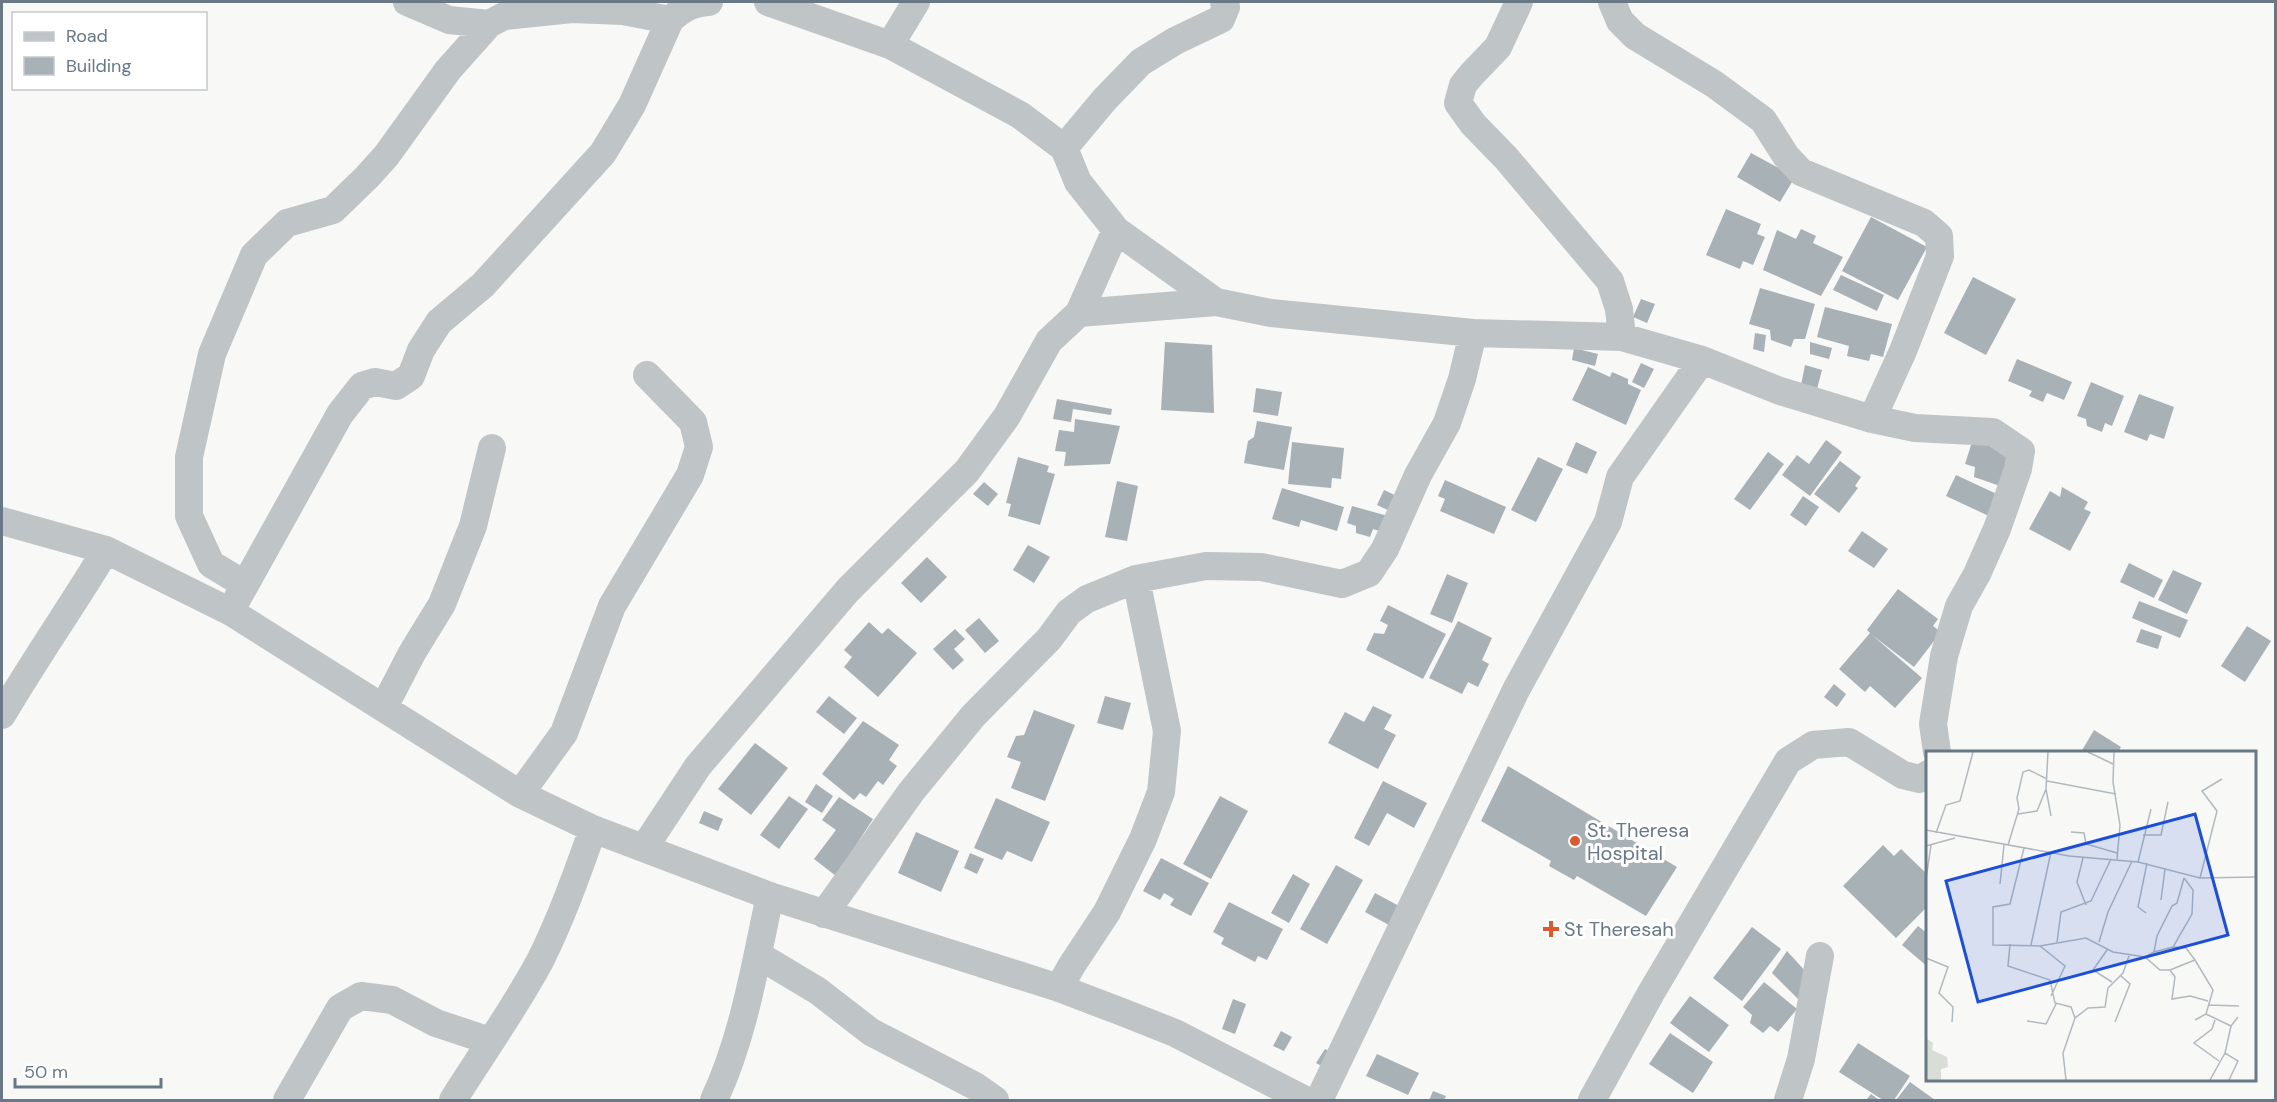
<svg xmlns="http://www.w3.org/2000/svg" width="2277" height="1102" font-family="'DM Sans',sans-serif">
	<rect width="100%" height="100%" fill="#f8f8f6"/>
	<path fill="#a8b1b6" d="M1751 153 1795 177 1780 202 1737 177Z
		M1726 209 1761 224 1757 234 1765 237 1753 265 1743 261 1740 269 1706 255Z
		M1871 217 1927 247 1898 300 1842 271Z
		M1801 229 1816 236 1813 243 1843 257 1821 296 1763 270 1777 230 1796 239Z
		M1841 275 1884 295 1877 311 1833 290Z
		M1973 277 2016 299 1986 355 1944 333Z
		M1760 288 1815 304 1805 339H1794L1791 347 1771 340 1770 330 1749 324Z
		M1641 299 1655 304 1647 323 1633 317Z
		M1825 307 1892 324 1883 357 1871 354 1869 361 1847 356 1849 346 1817 337Z
		M1755 333 1766 335 1764 352 1753 349Z
		M1165 342 1212 345 1214 413 1161 410Z
		M1810 342 1832 348 1829 359 1810 354Z
		M1574 348 1598 354 1595 366 1572 360Z
		M2017 359 2072 382 2064 400 2047 393 2043 402 2029 396 2032 391 2008 381Z
		M1641 363 1654 369 1644 388 1632 382Z
		M1805 365 1822 370 1817 389 1801 385Z
		M1588 367 1610 377 1612 372 1628 379V384L1641 390 1626 425 1572 400Z
		M2091 382 2124 396 2112 426 2105 423 2102 432 2087 426 2086 419 2077 416Z
		M1256 388 1282 392 1278 416 1253 412Z
		M2139 394 2174 407 2164 439 2150 434 2147 441 2124 432Z
		M1057 399 1112 409 1111 415 1073 409 1071 422 1053 419Z
		M1075 419 1120 426 1110 464 1064 466 1066 452 1055 451 1059 430 1074 432Z
		M1257 421 1292 427 1284 470 1244 463 1248 441 1254 437Z
		M1973 439 2018 455 2006 488 1974 477 1975 467 1965 464Z
		M1826 440 1842 452 1810 496 1782 475 1797 455 1809 464Z
		M1292 442 1344 448 1341 479 1332 478 1331 488 1288 484Z
		M1576 442 1597 452 1587 474 1566 465Z
		M1768 452 1784 464 1750 510 1734 499Z
		M1018 457 1049 466 1047 472 1055 474 1040 525 1008 516 1011 504 1006 503Z
		M1538 457 1563 469 1536 522 1511 510Z
		M1840 461 1861 477 1855 486 1858 488 1839 513 1814 494Z
		M1956 475 2001 496 1991 517 1946 496Z
		M1445 480 1506 507 1494 534 1440 511 1445 499 1438 496Z
		M1117 481 1138 486 1127 541 1105 537Z
		M984 482 998 494 988 506 973 494Z
		M2062 487 2088 502 2084 509 2091 512 2070 551 2029 529 2050 491 2060 497Z
		M1282 488 1344 507 1337 531 1301 520 1299 527 1272 519Z
		M1384 490 1401 498 1394 513 1377 505Z
		M1803 496 1819 507 1806 526 1790 515Z
		M1352 506 1388 516 1383 532 1373 529 1370 537 1356 533V526L1347 523Z
		M1862 531 1888 549 1874 568 1848 551Z
		M1028 545 1050 557 1034 583 1013 570Z
		M927 557 947 577 921 603 901 583Z
		M2129 563 2163 580 2154 598 2120 582Z
		M2173 570 2202 583 2187 614 2158 600Z
		M1447 574 1468 583 1452 623 1430 614Z
		M1898 589 1938 619 1933 626 1941 632 1914 667 1872 635 1922 678 1895 708 1870 686 1865 692 1839 669 1870 633 1867 630Z
		M2139 601 2188 620 2180 638 2132 618Z
		M1388 605 1446 634 1423 679 1366 650 1374 633 1384 634 1388 625 1380 621Z
		M979 618 999 641 985 653 965 630Z
		M1458 621 1492 638 1482 660 1489 664 1478 687 1468 682 1462 694 1429 678Z
		M869 622 882 634 888 628 917 653 878 697 844 667 852 657 844 650Z
		M2247 626 2271 641 2245 682 2221 666Z
		M955 629 965 639 954 649 964 660 953 670 933 649Z
		M2141 629 2162 636 2158 649 2136 642Z
		M1834 684 1846 694 1837 707 1824 697Z
		M829 696 857 718 844 734 816 712Z
		M1105 696 1131 703 1123 730 1097 723Z
		M1373 706 1392 715 1384 729 1396 735 1378 769 1328 743 1345 712 1364 722Z
		M1034 710 1075 725 1045 801 1011 788 1021 762 1007 757 1016 736 1024 735Z
		M863 721 899 745 889 760 897 766 883 785 878 781 866 797 860 793 854 800 822 774Z
		M2094 730 2121 747 2118 752H2081Z
		M755 743 788 768 751 815 718 789Z
		M1508 766 1677 867 1646 916 1577 876 1574 880 1549 866 1551 861 1481 821Z
		M1383 781 1427 803 1414 828 1387 813 1369 846 1354 838Z
		M816 784 833 796 822 813 805 802Z
		M789 796 808 809 779 849 760 835Z
		M1220 796 1248 811 1211 879 1183 864Z
		M839 797 873 819 836 876 814 859 836 830 822 820Z
		M996 798 1050 822 1032 862 1007 851 1002 860 974 848Z
		M704 811 723 819 718 831 699 823Z
		M916 832 959 851 941 892 898 873Z
		M1883 845 1894 856 1901 849 1928 875V882L1925 884 1928 886V906L1896 938 1843 886Z
		M970 853 984 859 977 874 964 868Z
		M1161 858 1209 883 1191 916 1170 905 1174 899 1164 893 1160 900 1143 891Z
		M1336 865 1363 880 1327 944 1300 929Z
		M1293 874 1310 884 1289 923 1271 913Z
		M1375 893 1399 906 1389 925 1365 912Z
		M1229 902 1283 929 1267 960 1258 956 1255 962 1221 944 1224 938 1213 932Z
		M1918 926 1928 934V967L1902 945Z
		M1752 927 1781 949 1742 1001 1713 978Z
		M1787 951 1807 973 1800 1001 1772 973Z
		M1764 982 1797 1009 1778 1032 1770 1026 1763 1033 1750 1023 1752 1015 1743 1007Z
		M1690 996 1729 1025 1709 1052 1670 1023Z
		M1233 999 1246 1004 1235 1034 1222 1029Z
		M1281 1031 1292 1037 1284 1051 1273 1046Z
		M1670 1033 1713 1062 1693 1093 1649 1064Z
		M1858 1043 1910 1076 1894 1100H1883L1839 1072Z
		M1325 1049 1333 1053 1325 1068 1316 1063Z
		M1377 1054 1419 1073 1408 1095 1366 1076Z
		M1910 1082 1935 1100H1896Z
		M1433 1091 1446 1096 1444 1100H1429Z
		M1871 1094 1879 1100H1866Z"/>
	<g fill="none" stroke-linecap="round" stroke-linejoin="round">
		<path stroke="#bfc4c7" stroke-width="28" d="M407 2 449 20 489 24
			M768 2 890 45 1020 115 1064 148 1078 182 1116 230 1216 302 1271 313 1473 333 1622 337 1702 360 1780 391 1872 419 1915 428 1993 432 2021 451 2018 469 1997 529 1977 574 1959 606 1944 656 1933 724 1937 752
			M1519 2 1498 47 1472 74 1463 85 1458 103 1473 124 1506 158 1610 281 1619 309 1622 337
			M1612 2 1620 21 1635 36 1714 84 1763 120 1786 156 1801 172 1924 223 1939 236 1940 256 1903 351 1872 419
			M890 45 916 2
			M1064 148 1105 99 1141 62 1175 41 1221 19 1226 7 1224 2
			M1079 313 1216 302
			M2 521 106 550 231 612 520 794 593 829 770 896 1059 988 1122 1012 1175 1033 1305 1100
			M244 584 211 564 189 516V457L212 354 254 255 287 223 333 210 367 177 386 156 448 70 489 24 504 16 572 9 623 11 670 20
			M236 601 340 414 362 386 375 382 396 386 411 376 421 350 439 322 483 285 603 153 632 105 670 20C682 9 692 3 709 2
			M384 707 412 653 442 604 473 526 492 448
			M2 715C35 659 72 606 106 550
			M520 794 564 733 612 606 690 475 699 447 693 422 647 375
			M644 848 698 766 848 590 967 471 1007 416 1049 341 1079 313 1116 230
			M824 914 911 792 973 716 1049 639 1069 612 1087 599 1136 579 1206 566 1261 567 1342 584 1369 573 1385 549 1418 475 1447 423 1462 379 1473 333
			M758 955 818 991 871 1032 975 1086 995 1100
			M1059 988 1072 965 1107 912 1143 839 1161 792 1167 731 1136 579
			M287 1100 340 1008 361 996 392 1000 436 1023 490 1041
			M453 1100C482 1054 514 1009 540 961 561 919 577 874 593 829
			M714 1100C744 1036 755 965 770 896
			M1319 1100 1516 690 1608 522 1620 477 1702 360
			M1592 1100 1651 993 1788 761 1813 745 1849 742 1903 775 1920 779 1928 774
			M1788 1100 1801 1059 1820 956"/>
	</g>
	<g fill="#dd5931" stroke="#fff" stroke-width="2">
		<circle cx="1575" cy="841" r="6"/>
		<path d="M1548 920h6v6h6v6h-6v6h-6v-6h-6v-6h6z"/>
	</g>
	<g text-anchor="middle" stroke-width="6" stroke-linejoin="round" paint-order="stroke">
		<g font-size="20" fill="#687885" stroke="#fff" text-anchor="start">
			<text x="1587" y="837">St. Theresa<tspan x="1587" dy="23">Hospital</tspan></text>
			<text x="1564" y="936">St Theresah</text>
		</g>
	</g>
	<g transform="translate(1926 751)">
		<rect width="330" height="330" fill="#f8f8f6"/>
		<path d="M0 287 7 292 6 299 21 306 22 316 15 318V329H0Z" fill="#d8ddd5"/>
		<path fill="none" stroke="#b1b9bf" stroke-width="1.5" d="M122 1 120 38 125 65M162 1 187 13M188 1 187 31 194 74 191 108M121 30 190 43M92 63 111 60 120 38M0 79 143 105 212 111 274 127 330 126M145 81 158 82 160 93 191 102M10 82 20 54 34 50 47 1M217 84H235L242 51M82 94 93 58 91 47 97 21 103 19 121 28M0 95 29 87M98 97 84 153 67 156V194L114 195 160 187 187 201 219 206 234 219H244L269 209 287 239 280 263 269 269M157 107 151 131 160 154M212 111 225 58M274 127 291 60 276 40 296 28M0 128 5 94M74 133 78 94M235 149 239 118M220 162 212 156 221 112M131 191 135 161 165 150 185 108M173 191 182 161 206 110M84 193 82 215 124 229 129 252 145 256 149 267M105 194 125 101M114 195 139 215 125 245M247 196 260 197 269 209M181 199 167 219 186 231M228 201 247 196 266 163 267 139 258 127M219 206 228 201 231 185 246 155 251 152 258 127M0 207 22 216 13 242 27 256 26 271M244 219 249 226 246 248 264 245 282 250M283 254 313 255M280 263 305 275 312 266M289 269 286 278 268 292 293 310M101 270 120 273 130 253M189 271 204 233 195 225M299 302 305 275M140 329 137 302 149 267 162 257 179 256 182 237 197 222 203 205M284 329 299 302 312 310 303 329"/>
		<path fill="#1d4ed8" fill-opacity="0.15" stroke="#1d4ed8" stroke-width="3" d="M269 63 302 184 52 251 20 130Z"/>
		<rect width="330" height="330" fill="none" stroke="#687885" stroke-width="3"/>
	</g>
	<rect width="2277" height="1102" fill="none" stroke="#687885" stroke-width="6"/>
	<rect x="12" y="12" width="195" height="78" fill="#ffffff" stroke="#c3c9ce" stroke-width="1.5"/>
	<rect x="24" y="32" width="30" height="9" fill="#bfc4c7" stroke="#c3c9ce" stroke-width="1.5"/>
	<text x="66" y="42" font-size="18" fill="#687885">Road</text>
	<rect x="24" y="57" width="30" height="18" fill="#a8b1b6" stroke="#c3c9ce" stroke-width="1.5"/>
	<text x="66" y="72" font-size="18" fill="#687885">Building</text>
	<path d="M15 1078v9h146v-9" fill="none" stroke="#687885" stroke-width="3"/>
	<text x="24" y="1078" font-size="18" fill="#687885" stroke="#ffffff" stroke-width="4.5" paint-order="stroke">50 m</text>
</svg>
